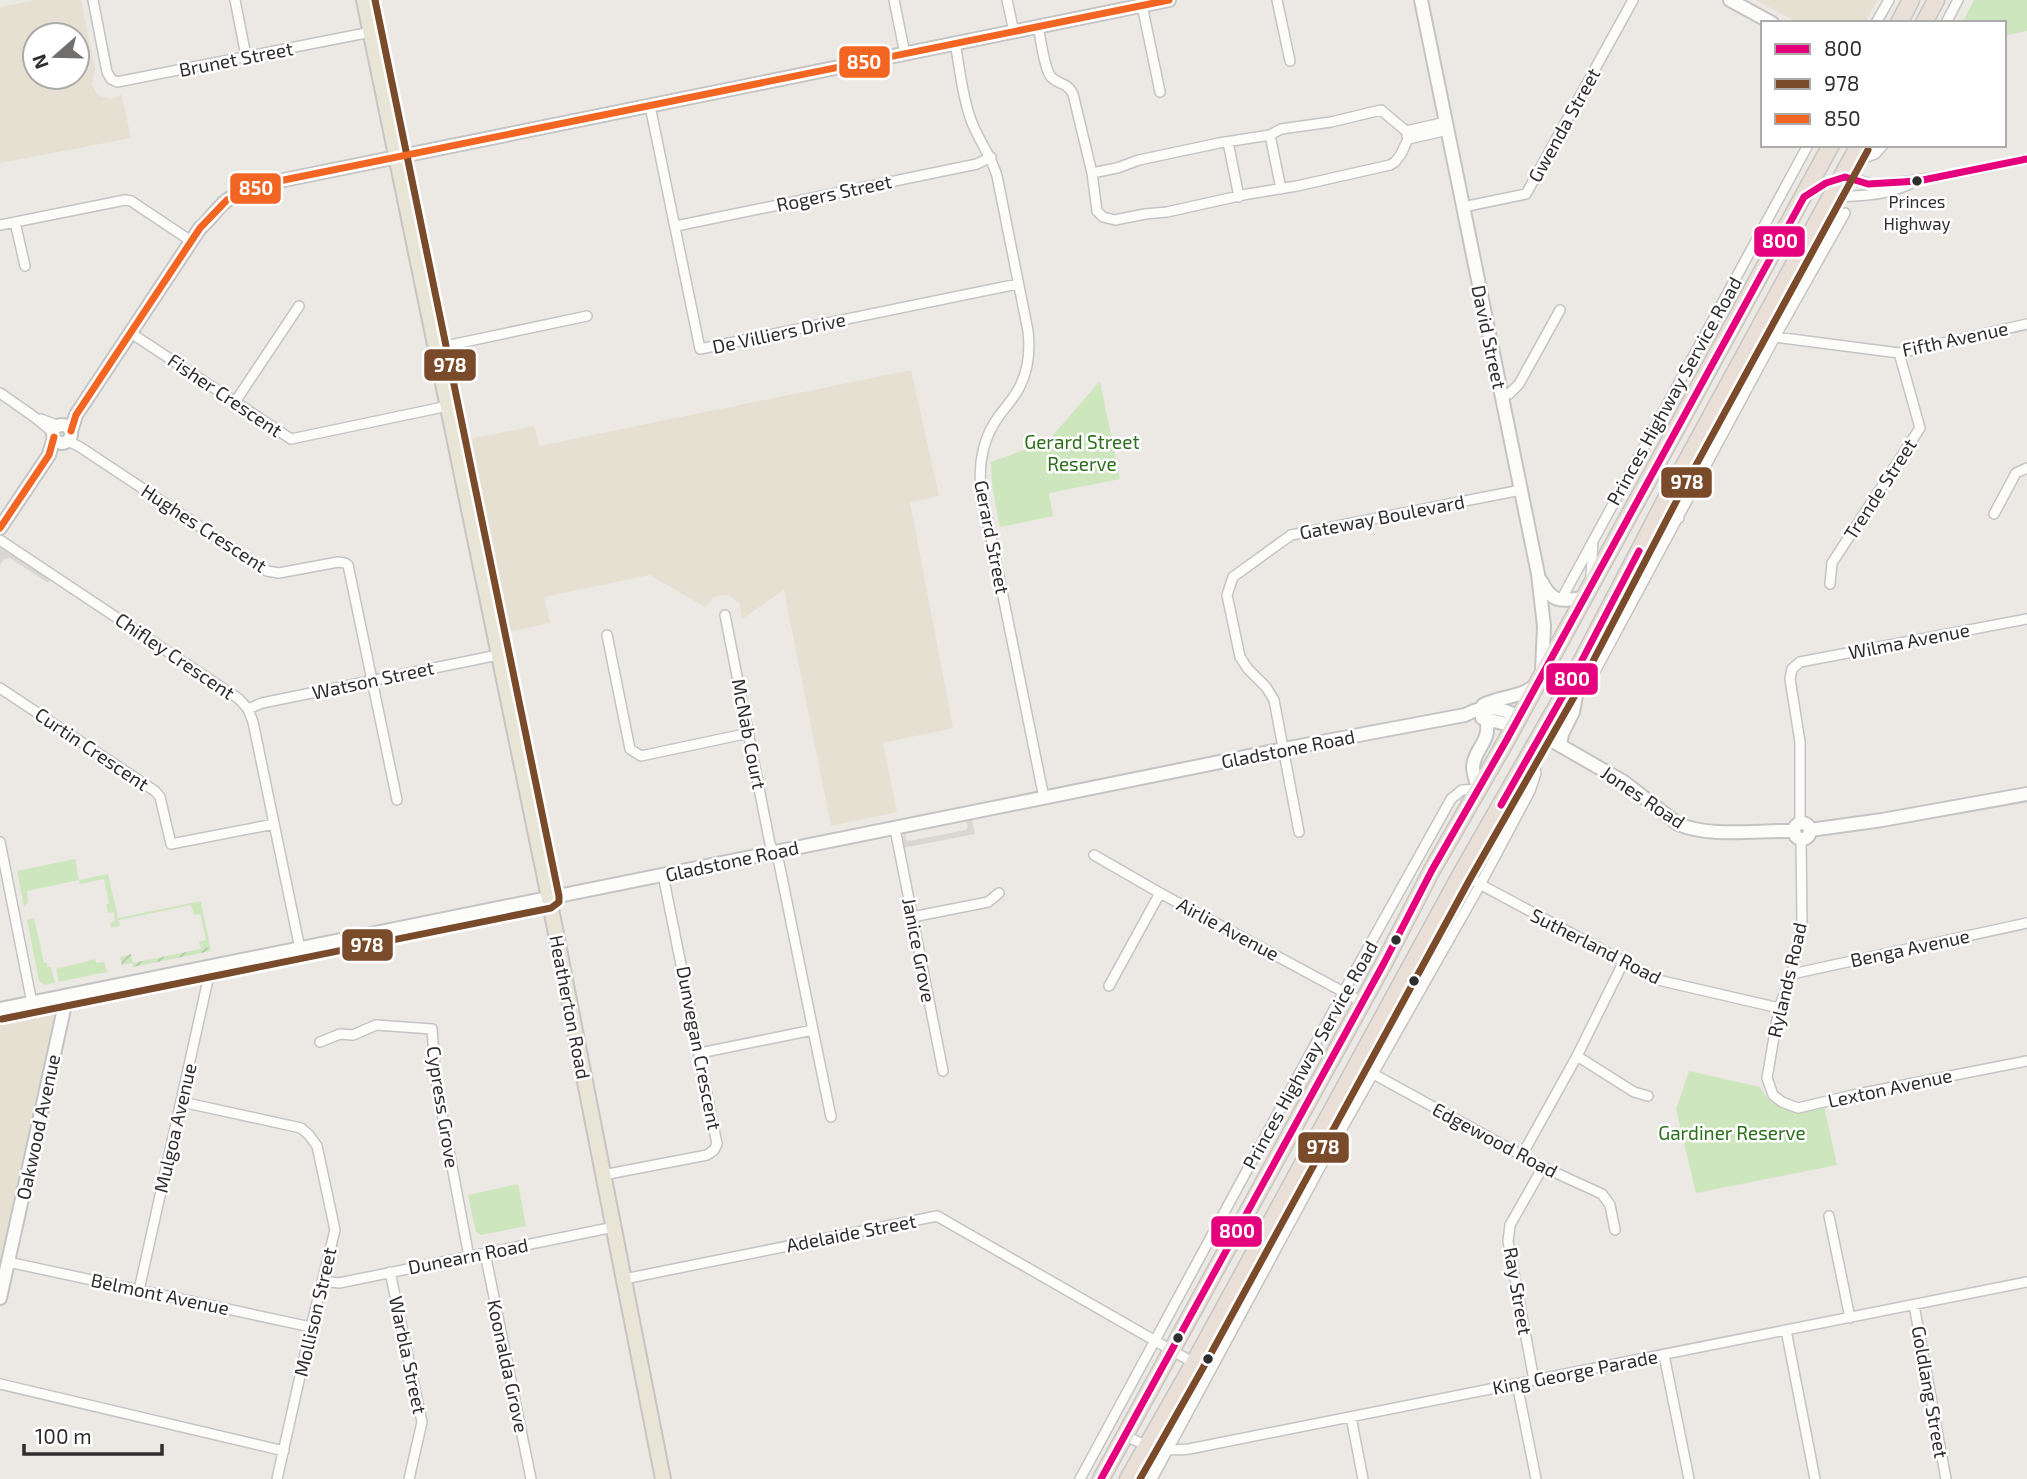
<svg xmlns="http://www.w3.org/2000/svg" width="2027" height="1479" font-family="'Exo 2',sans-serif">
	<defs>
		<pattern id="garden-furrows" width="10" height="10" patternUnits="userSpaceOnUse" patternTransform="scale(1.75)"><rect width="10" height="10" fill="#cee6be"/><path d="M-1 1l2-2M0 10L10 0M9 11l2-2" fill="none" stroke="#b1c6a4"/></pattern>
	</defs>
	<rect width="100%" height="100%" fill="#ece8e4"/>
	<path fill="#e6e0d3" fill-rule="evenodd" d="M36 0H81L95 69 92 84 97 94 102 97 111 99 120 96 121 93 131 138 0 163V7ZM77 35V77H35V35Z
		M1756 0H1877L1865 23H1798Z
		M911 370 939 496 910 503 953 728 883 743 897 812 831 826 784 590 742 619 740 604 730 596 722 595 713 597 705 607 650 575 544 597 550 623 507 632 469 439 534 426 539 446Z
		M59 1008 0 1271V1022Z"/>
	<path fill="#cee6be" d="M1974 0H2027V31L2004 36V23H1962Z
		M1100 381 1120 479 1049 493 1053 516 1000 527 992 485 991 462 1047 442Z
		M75 859 79 880 108 874 118 918 201 901 210 947 201 949 199 942 206 940 200 914 194 915 191 905 119 920 120 926 111 928 110 923 115 921 114 912 108 913 106 905 109 903 104 879 80 884 79 880 27 891 28 902 24 907 17 871Z
		M34 918 44 963H47L48 967H51L55 983 45 985 39 981 27 920Z
		M95 959 96 963 104 962 107 972 59 982 56 969Z
		M1689 1071 1760 1087C1774 1115 1797 1110 1824 1105L1837 1165 1696 1193 1676 1109Z
		M518 1184 526 1226 481 1235 476 1232 468 1195Z"/>
	<path fill="url(#garden-furrows)" d="M210 947 211 951 133 967 132 963 122 965 120 957 131 954 133 963Z"/>
	<path fill="#dad6d2" d="M0 547 50 579 48 583 10 558 4 559 0 565Z
		M972 820 975 834 902 848 901 840 905 833 906 840 909 841 966 830 968 827 966 821Z"/>
	<g fill="none" stroke-linecap="round" stroke-linejoin="round">
		<defs>
			<path id="street" d="M93 0 107 72 111 79 117 82 371 32
				M235 0 246 56
				M894 0 905 54
				M1007 0 1014 32
				M1277 0 1290 61
				M1142 5 1160 92
				M1876 23 1889 0
				M1946 23 1958 0
				M1038 27C1041 39 1044 68 1051 77 1059 85 1067 82 1073 94L1092 173 1097 211 1103 217 1115 220 1145 214 1167 212 1248 194 1297 186 1390 165 1395 162 1401 154 1408 139 1406 131 1381 110 1331 122 1281 129 1270 135 1219 143 1139 160 1117 168 1092 173
				M955 43C960 69 962 96 971 120 978 140 991 155 997 176L1028 331C1030 349 1029 367 1021 384 1016 396 1007 405 999 416 984 436 978 462 981 488L1044 798
				M650 106 700 349 1018 284
				M1406 131 1446 122
				M1270 135 1281 189
				M1408 139 1448 130
				M1228 142 1239 197
				M1852 162 1875 154 1883 145
				M1841 178C1853 175 1864 185 1877 184 1928 181 1977 169 2027 159
				M1829 201C1844 194 1852 197 1867 195 1882 194 1897 190 1910 184
				M1463 207 1526 194 1633 0
				M1823 214 1826 243
				M15 222 25 266
				M0 225 125 200 131 201 191 241
				M676 226 977 164 991 157
				M1759 328 1775 337 1899 353 2027 324
				M131 333 291 439 448 406
				M436 348 587 316
				M0 393 33 416 54 433
				M1501 396 1509 394 1519 384 1560 310
				M235 402 299 306
				M41 419 59 426
				M68 441 80 447 267 571 279 573 338 562 345 563 348 565 397 800
				M1668 495 1679 518
				M1994 514 2016 473 2027 468
				M0 540 239 699 248 709 253 722 300 949
				M1591 576 1593 541
				M1830 584 1832 563 1920 428 1899 353
				M1561 600 1808 145
				M607 635 630 749 641 756 749 733
				M0 688 155 791 160 797 171 844 274 824
				M1577 690 1592 677 1775 337 1845 213
				M248 709 262 703 498 655
				M1800 823V742L1790 679 1792 669 1800 662 2027 619
				M895 829 943 1071
				M1299 832 1274 700 1266 687 1248 669 1240 657 1227 595 1233 577 1291 535 1521 490
				M1801 839 1802 921 1792 974 1779 1008 1767 1078 1773 1095 1782 1102 1798 1108 1853 1095 2027 1061
				M0 842 32 1003
				M1094 855 1160 893 1362 1002
				M1461 874 1658 980 1779 1008
				M912 917 988 902 999 893
				M1792 974 2027 923
				M1109 986 1160 893
				M813 1030 831 1117
				M320 1042 340 1034 353 1035 376 1025 432 1029 436 1081 469 1257
				M700 1053 813 1030 779 863 770 844 725 615
				M1577 1056 1634 1092 1648 1096
				M1357 1065 1543 1167 1602 1194 1610 1205 1615 1230
				M182 1102 301 1128 309 1135 317 1146 335 1230 311 1327 277 1479
				M1522 1155 1577 1056 1624 961
				M603 1175 707 1155 714 1150 717 1144 663 875
				M1829 1216 1850 1318
				M485 1253 531 1479
				M8 1262 311 1327
				M390 1272 422 1422 409 1479
				M624 1279 937 1216 1194 1363
				M323 1281 339 1283 614 1227
				M139 1290 211 966
				M1914 1305 1946 1479
				M1786 1330 1815 1479
				M1664 1355 1689 1479
				M1534 1380 1508 1241 1510 1225 1543 1167
				M0 1384 284 1451
				M1517 1384 1536 1479
				M1351 1417 1363 1479
				M1124 1435C1147 1447 1163 1452 1189 1449L2027 1282
				M1080 1479 1344 991 1451 799 1462 790 1479 789
				M1152 1479 1323 1162 1480 885 1530 791 1536 773 1532 751"/>
			<path id="secondary" d="M1421 0 1538 574 1544 626 1542 671
				M1730 0 1772 23
				M53 434a9 9 0 1 1 18 0a9 9 0 1 1-18 0Z
				M71 431 76 415 200 228C212 219 218 204 232 197 245 190 260 189 274 182L1169 0
				M0 528 49 455 54 437
				M1541 581C1552 603 1560 601 1583 598
				M1483 705C1501 696 1516 699 1535 686
				M1482 718 1514 726
				M1542 735 1624 782 1678 824C1710 838 1758 830 1794 831
				M1560 745 1562 734 1573 712 1577 690 1569 685
				M1479 789C1476 782 1473 775 1473 767 1474 748 1492 742 1486 719
				M1794 831a8 8 0 1 1 16 0a8 8 0 1 1-16 0Z
				M1810 830 1882 820 2027 794
				M0 1009 1284 749 1465 715C1484 705 1500 706 1518 717
				M0 1298 64 1009 62 997"/>
			<path id="primary" d="M364 0 546 883 663 1479"/>
			<path id="highway" d="M1899 23 1911 0
				M1924 23 1936 0
				M1101 1479 1384 963 1432 870 1506 741 1831 145
				M1128 1479 1194 1363 1461 874 1569 685 1668 495 1859 145"/>
		</defs>
		<use href="#street" stroke="#c5c4c5" stroke-width="12"/>
		<use href="#secondary" stroke="#c5c4c5" stroke-width="16"/>
		<use href="#primary" stroke="#c6c5c4" stroke-width="18"/>
		<use href="#highway" stroke="#c6c5c4" stroke-width="19"/>
		<use href="#street" stroke="#fcfcfb" stroke-width="9"/>
		<use href="#secondary" stroke="#fcfcfb" stroke-width="12"/>
		<use href="#primary" stroke="#e8e4d6" stroke-width="14"/>
		<use href="#highway" stroke="#eadfd6" stroke-width="16"/>
		<defs>
			<path id="bus-1" d="M1501 805 1569 685 1639 551
				M1101 1479 1384 963 1432 870 1506 741 1804 197 1826 183 1845 177 1868 184 1918 181 2027 159"/>
			<path id="bus-2" d="M2 1019 551 908 559 902V896L375 0
				M1140 1479 1203 1368 1470 879 1578 690 1677 500 1868 150"/>
			<path id="bus-3" d="M71 431 76 415 200 228 227 200 237 195 274 182 1169 0
				M0 528 49 455 54 437"/>
		</defs>
		<use href="#bus-1" stroke="#fff" stroke-width="12"/>
		<use href="#bus-2" stroke="#fff" stroke-width="12"/>
		<use href="#bus-3" stroke="#fff" stroke-width="12"/>
		<use href="#bus-1" stroke="#e5007d" stroke-width="7"/>
		<use href="#bus-2" stroke="#7a4b2a" stroke-width="7"/>
		<use href="#bus-3" stroke="#f26522" stroke-width="7"/>
	</g>
	<g fill="#2e2e2e" stroke="#fff" stroke-width="2.5">
		<circle cx="1917" cy="181" r="6"/>
		<circle cx="1396" cy="940" r="6"/>
		<circle cx="1414" cy="981" r="6"/>
		<circle cx="1178" cy="1338" r="6"/>
		<circle cx="1208" cy="1359" r="6"/>
	</g>
	<g text-anchor="middle" stroke-width="5" stroke-linejoin="round" paint-order="stroke">
		<g font-size="17" fill="#2e2e2e" stroke="#fff">
			<text x="1917" y="208">Princes<tspan x="1917" dy="22">Highway</tspan></text>
		</g>
		<g font-size="19" fill="#2e2e2e" stroke="#fff">
			<text transform="translate(236 59) rotate(-11)" y="7">Brunet Street</text>
			<text transform="translate(1564 125) rotate(-61)" y="7">Gwenda Street</text>
			<text transform="translate(834 193) rotate(-12)" y="7">Rogers Street</text>
			<text transform="translate(779 333) rotate(-12)" y="7">De Villiers Drive</text>
			<text transform="translate(1489 337) rotate(78)" y="7">David Street</text>
			<text transform="translate(1955 339) rotate(-12)" y="7">Fifth Avenue</text>
			<text transform="translate(1674 391) rotate(-61)" y="7">Princes Highway Service Road</text>
			<text transform="translate(225 395) rotate(34)" y="7">Fisher Crescent</text>
			<text transform="translate(1880 489) rotate(-57)" y="7">Trende Street</text>
			<text transform="translate(1382 517) rotate(-11)" y="7">Gateway Boulevard</text>
			<text transform="translate(204 528) rotate(33)" y="7">Hughes Crescent</text>
			<text transform="translate(992 537) rotate(79)" y="7">Gerard Street</text>
			<text transform="translate(1909 641) rotate(-11)" y="7">Wilma Avenue</text>
			<text transform="translate(175 656) rotate(34)" y="7">Chifley Crescent</text>
			<text transform="translate(373 680) rotate(-12)" y="7">Watson Street</text>
			<text transform="translate(749 734) rotate(79)" y="7">McNab Court</text>
			<text transform="translate(92 749) rotate(34)" y="7">Curtin Crescent</text>
			<text transform="translate(1288 749) rotate(-11)" y="7">Gladstone Road</text>
			<text transform="translate(1643 797) rotate(34)" y="7">Jones Road</text>
			<text transform="translate(732 861) rotate(-12)" y="7">Gladstone Road</text>
			<text transform="translate(1228 929) rotate(28)" y="7">Airlie Avenue</text>
			<text transform="translate(1596 946) rotate(27)" y="7">Sutherland Road</text>
			<text transform="translate(1910 948) rotate(-12)" y="7">Benga Avenue</text>
			<text transform="translate(919 950) rotate(79)" y="7">Janice Grove</text>
			<text transform="translate(1787 980) rotate(-77)" y="7">Rylands Road</text>
			<text transform="translate(570 1007) rotate(79)" y="7">Heatherton Road</text>
			<text transform="translate(699 1048) rotate(79)" y="7">Dunvegan Crescent</text>
			<text transform="translate(1310 1055) rotate(-61)" y="7">Princes Highway Service Road</text>
			<text transform="translate(1890 1088) rotate(-12)" y="7">Lexton Avenue</text>
			<text transform="translate(443 1107) rotate(81)" y="7">Cypress Grove</text>
			<text transform="translate(38 1127) rotate(-78)" y="7">Oakwood Avenue</text>
			<text transform="translate(175 1128) rotate(-77)" y="7">Mulgoa Avenue</text>
			<text transform="translate(1495 1140) rotate(28)" y="7">Edgewood Road</text>
			<text transform="translate(851 1233) rotate(-11)" y="7">Adelaide Street</text>
			<text transform="translate(468 1256) rotate(-11)" y="7">Dunearn Road</text>
			<text transform="translate(1518 1291) rotate(80)" y="7">Ray Street</text>
			<text transform="translate(160 1294) rotate(12)" y="7">Belmont Avenue</text>
			<text transform="translate(315 1312) rotate(-77)" y="7">Mollison Street</text>
			<text transform="translate(408 1355) rotate(78)" y="7">Warbla Street</text>
			<text transform="translate(508 1366) rotate(78)" y="7">Koonalda Grove</text>
			<text transform="translate(1575 1372) rotate(-11)" y="7">King George Parade</text>
			<text transform="translate(1930 1392) rotate(80)" y="7">Goldlang Street</text>
		</g>
		<g font-size="19" fill="#2c6e1b" stroke="#fff">
			<text x="1082" y="449">Gerard Street<tspan x="1082" dy="22">Reserve</tspan></text>
			<text x="1732" y="1140">Gardiner Reserve</text>
		</g>
	</g>
	<g stroke="#fff" stroke-width="2.5">
		<rect x="838" y="45" width="53" height="34" rx="7" fill="#f26522"/>
		<rect x="229" y="172" width="53" height="33" rx="7" fill="#f26522"/>
		<rect x="1753" y="225" width="53" height="33" rx="7" fill="#e5007d"/>
		<rect x="423" y="348" width="54" height="34" rx="7" fill="#7a4b2a"/>
		<rect x="1660" y="466" width="53" height="33" rx="7" fill="#7a4b2a"/>
		<rect x="1545" y="662" width="54" height="34" rx="7" fill="#e5007d"/>
		<rect x="341" y="928" width="53" height="34" rx="7" fill="#7a4b2a"/>
		<rect x="1297" y="1131" width="53" height="33" rx="7" fill="#7a4b2a"/>
		<rect x="1210" y="1215" width="53" height="33" rx="7" fill="#e5007d"/>
	</g>
	<g font-size="19" text-anchor="middle" font-weight="bold" fill="#fff">
		<text x="864" y="69">850</text>
		<text x="256" y="195">850</text>
		<text x="1780" y="248">800</text>
		<text x="450" y="372">978</text>
		<text x="1687" y="489">978</text>
		<text x="1572" y="686">800</text>
		<text x="367" y="952">978</text>
		<text x="1323" y="1154">978</text>
		<text x="1237" y="1238">800</text>
	</g>
	<rect x="1761" y="21" width="245" height="126" fill="#ffffff" stroke="#ababab" stroke-width="2"/>
	<rect x="1775" y="44" width="35" height="10" fill="#e5007d" stroke="#ababab" stroke-width="2"/>
	<text x="1824" y="56" font-size="21" fill="#2e2e2e">800</text>
	<rect x="1775" y="79" width="35" height="10" fill="#7a4b2a" stroke="#ababab" stroke-width="2"/>
	<text x="1824" y="91" font-size="21" fill="#2e2e2e">978</text>
	<rect x="1775" y="114" width="35" height="10" fill="#f26522" stroke="#ababab" stroke-width="2"/>
	<text x="1824" y="126" font-size="21" fill="#2e2e2e">850</text>
	<g transform="translate(56 56) rotate(250)"><circle r="33" fill="#ffffff" stroke="#ababab" stroke-width="2"/>
	<path d="M0-5L12 26L0 18L-12 26Z" fill="#706f6e"/>
	<text y="-10" font-size="19" font-weight="bold" text-anchor="middle" fill="#2e2e2e">N</text>
	</g>
	<path d="M24 1444v10h138v-10" fill="none" stroke="#2e2e2e" stroke-width="3.5"/>
	<text x="35" y="1444" font-size="21" fill="#2e2e2e" stroke="#ffffff" stroke-width="5" paint-order="stroke">100 m</text>
</svg>
